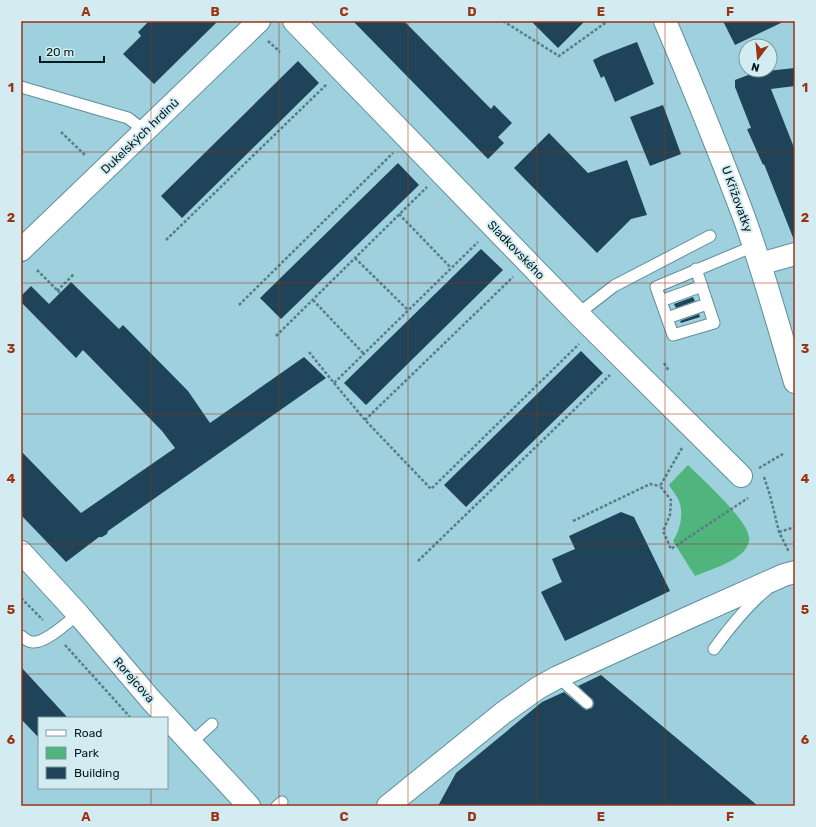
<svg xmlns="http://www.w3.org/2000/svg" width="816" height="827" font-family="Rubik,sans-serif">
	<rect width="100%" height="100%" fill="#9ed0dd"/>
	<path fill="#50b57c" d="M688 465C702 479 747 519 749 537 750 542 747 547 744 551 733 563 710 570 695 576L673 541C680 530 684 514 679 501 677 496 672 490 669 485Z"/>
	<path fill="#1f4358" d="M149 21H218L154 84 123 54 141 36 138 32Z
		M353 21H404L491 109 494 105 512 123 498 137 504 143 488 159Z
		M531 21H585L558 48Z
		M723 21H785L735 45Z
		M637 42 654 84 615 102 604 76 601 78 593 60 603 55Z
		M298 61 319 83 182 218 161 196Z
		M795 68V86L771 89 795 150V240H794L764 164 763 165 747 129 751 128 735 87V80L756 72Z
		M663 105 681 154 650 166 630 117Z
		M549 133 588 173 627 160 647 215 631 219 597 253 514 168Z
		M398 163 419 185 281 319 260 298Z
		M481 249 503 270 366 405 344 383Z
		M71 282 119 329 123 325 188 391 210 423 304 357 326 378 108 531 107 534 102 537H99L66 562 21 515V451L81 513 175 448 162 431 83 350 76 358 21 302V296L31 286 49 304Z
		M693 297 695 301 676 308 674 304Z
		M699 314 700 317 681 323 680 321Z
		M581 351 603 373 466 507 444 485Z
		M621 512 634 517 670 591 565 641 541 592 562 582 552 559 575 549 569 536Z
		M21 667 68 718H39V738L21 719Z
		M601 675 758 806H438L456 773 542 702 564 692 583 708 586 710 592 708 594 704 593 700 578 686Z"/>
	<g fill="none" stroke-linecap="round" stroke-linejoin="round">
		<defs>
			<path id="service" d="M21 87 128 118 145 131
				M696 269 714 323 673 335 656 287 754 246
				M661 301 702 286
				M578 314 614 286 710 236
				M667 318 707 304
				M21 636C24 638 28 642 32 642 45 644 68 622 78 614
				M714 649C730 627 746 607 766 590
				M558 677 587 703
				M191 743 212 724
				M277 806 282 802"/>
			<path id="minor" d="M294 21 578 314 741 476
				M21 250 259 21
				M760 264 795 254
				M21 552 78 614 151 700 249 806
				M388 806 503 713 538 688 558 677 692 616 784 575 795 572"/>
			<path id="secondary" d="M665 21C693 87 720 153 745 220 764 273 779 328 795 382"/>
		</defs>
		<use href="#service" stroke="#5f8f9c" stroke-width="13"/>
		<use href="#minor" stroke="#5f8f9c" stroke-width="24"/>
		<use href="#secondary" stroke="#5f8f9c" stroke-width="24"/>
		<path stroke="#597d86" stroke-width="2.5" stroke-dasharray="3 2" stroke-linecap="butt" d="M503 21 559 56 608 21
			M268 41 280 52
			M61 132 86 156
			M399 214 451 268
			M166 240 327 84
			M355 258 408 310
			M37 270 60 293
			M57 291 74 274
			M313 300 364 354
			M239 305 393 153
			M276 336 427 187
			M309 352 334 383 478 242
			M664 363 669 371
			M334 383 365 420 431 489 579 344
			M365 420 513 277
			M682 448 660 486 671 500 670 515 663 531 671 549 748 498
			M759 468 783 454
			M764 477 770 495 779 532 789 552
			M573 521 650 484 660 486
			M779 532 795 527
			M418 561 610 375
			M21 598 43 620
			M65 645 130 717"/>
		<use href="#service" stroke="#fff" stroke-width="11"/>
		<use href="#minor" stroke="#fff" stroke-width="22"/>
		<use href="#secondary" stroke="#fff" stroke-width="22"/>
	</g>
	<path fill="none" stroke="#9b3315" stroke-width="1" stroke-opacity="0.55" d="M151 21V718M279 21V806M408 21V806M537 21V806M665 21V806M21 152H795M21 283H795M21 414H795M21 544H795M21 674H795M151 788V806"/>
	<g text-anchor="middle" stroke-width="4" stroke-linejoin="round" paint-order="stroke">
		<g font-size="12" fill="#081c20" stroke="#d3ecf2">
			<text transform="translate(140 136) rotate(-44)" y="4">Dukelských hrdinů</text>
			<text transform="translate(737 199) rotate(70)" y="4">U Křižovatky</text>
			<text transform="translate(516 250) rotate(46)" y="4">Sladkovského</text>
			<text transform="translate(134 680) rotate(49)" y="4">Rorejcova</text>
		</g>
	</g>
	<rect width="816" height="827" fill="none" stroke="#d3ecf2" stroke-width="44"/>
	<rect x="38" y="717" width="130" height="72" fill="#d3ecf2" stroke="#82999e"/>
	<rect x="46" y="730" width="20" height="6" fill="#ffffff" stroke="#82999e"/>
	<text x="74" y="737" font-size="12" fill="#081c20">Road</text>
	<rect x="46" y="747" width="20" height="12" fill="#50b57c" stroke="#82999e"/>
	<text x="74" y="757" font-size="12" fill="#081c20">Park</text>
	<rect x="46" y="767" width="20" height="12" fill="#1f4358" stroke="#82999e"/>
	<text x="74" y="777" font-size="12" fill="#081c20">Building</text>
	<g transform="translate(758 58) rotate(196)"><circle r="19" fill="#d3ecf2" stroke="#82999e"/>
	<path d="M0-3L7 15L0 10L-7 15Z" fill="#9b3315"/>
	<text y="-6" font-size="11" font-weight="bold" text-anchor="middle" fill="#081c20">N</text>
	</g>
	<path d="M40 56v6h64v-6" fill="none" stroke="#081c20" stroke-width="2"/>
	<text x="46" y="56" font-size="12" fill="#081c20" stroke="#d3ecf2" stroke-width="3" paint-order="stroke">20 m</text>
	<rect x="22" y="22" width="772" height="783" fill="none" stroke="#9b3315" stroke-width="1.5"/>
	<g font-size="13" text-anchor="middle" font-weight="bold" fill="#9b3315">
		<text x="86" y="16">A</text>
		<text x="215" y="16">B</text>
		<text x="344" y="16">C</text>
		<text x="472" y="16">D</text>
		<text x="601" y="16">E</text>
		<text x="730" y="16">F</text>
		<text x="11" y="92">1</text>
		<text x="805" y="92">1</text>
		<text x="11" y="222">2</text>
		<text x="805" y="222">2</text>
		<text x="11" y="353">3</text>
		<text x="805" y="353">3</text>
		<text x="11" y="483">4</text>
		<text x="805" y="483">4</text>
		<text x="11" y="614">5</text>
		<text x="805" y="614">5</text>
		<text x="11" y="744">6</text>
		<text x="805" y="744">6</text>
		<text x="86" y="821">A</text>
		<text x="215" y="821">B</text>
		<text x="344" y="821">C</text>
		<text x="472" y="821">D</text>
		<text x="601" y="821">E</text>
		<text x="730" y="821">F</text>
	</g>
</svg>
